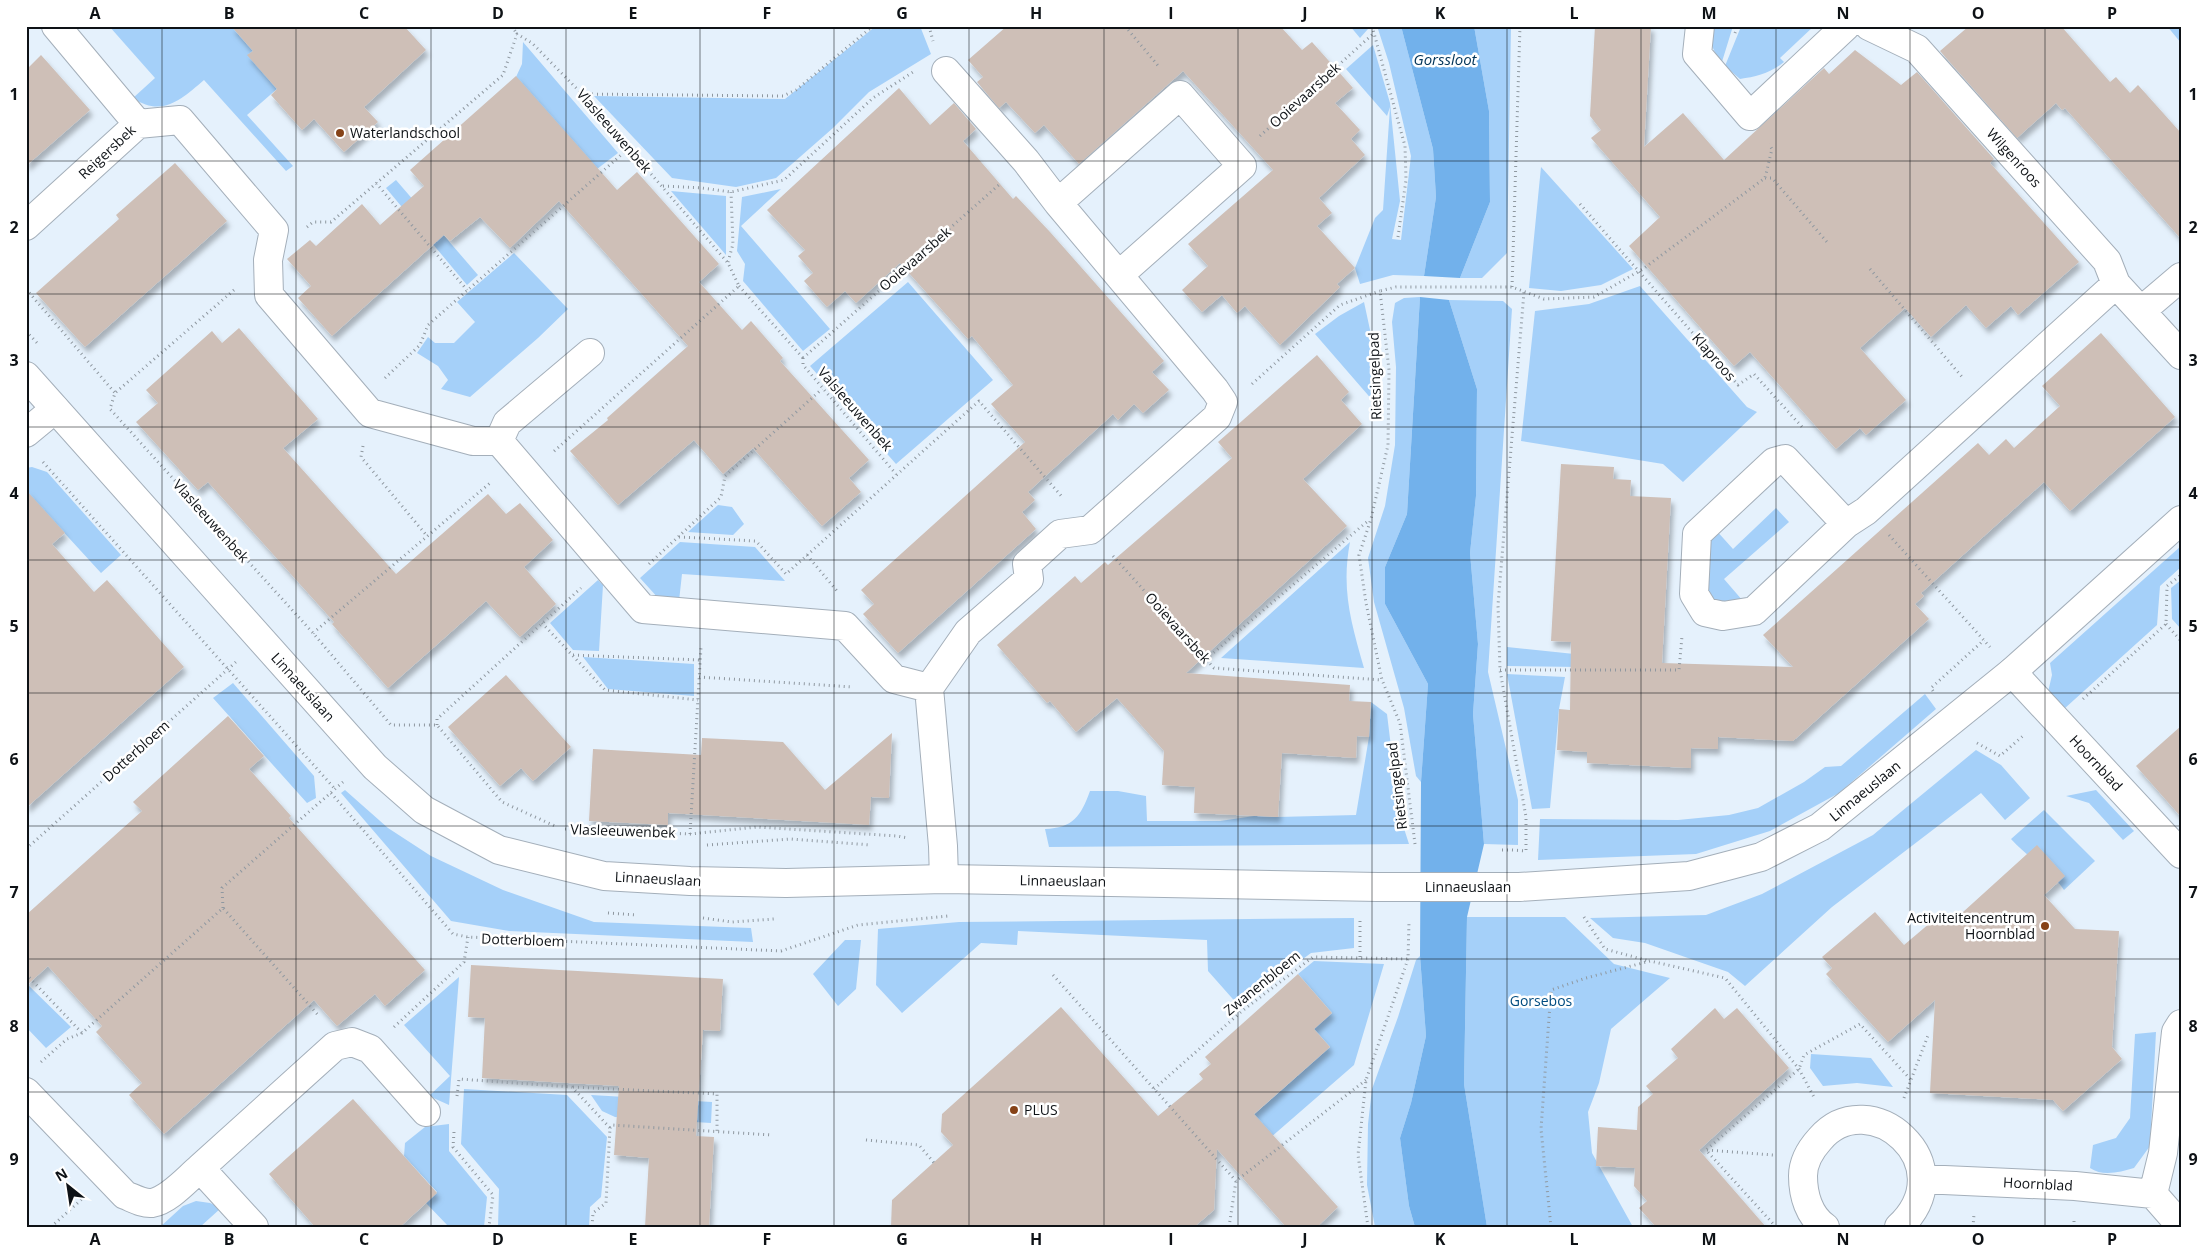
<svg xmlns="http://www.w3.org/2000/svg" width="2207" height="1253" font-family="'Open Sans',sans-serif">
	<defs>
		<filter id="shadow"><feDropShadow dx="3" dy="5.5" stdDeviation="2.5" flood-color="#0004"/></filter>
	</defs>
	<rect width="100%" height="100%" fill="#e5f1fc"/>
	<path fill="#a5d0f9" d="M109 26H231L253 51 248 55 277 89 247 115 293 166 286 171 204 80C182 99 162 118 133 98L155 78Z
		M876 26H920L931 54 869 92 833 128 776 178 736 187 672 178 594 96 785 99Z
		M1350 26H1367L1368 29 1360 38Z
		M1377 26H1401L1433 149 1436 197 1424 276 1393 275 1360 284 1355 268 1375 218 1383 210 1390 107 1387 116 1346 69 1373 45 1390 103 1400 201 1392 239 1401 240 1411 156 1389 63Z
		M1474 26H1511L1507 253 1482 278H1460L1490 202 1489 111Z
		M1713 26H1733L1721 65 1712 46Z
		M1738 26H1814L1780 58 1784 62C1771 73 1756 77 1740 79L1725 66 1740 29Z
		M2167 26H2181V43Z
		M523 42 618 153 597 169 516 77 522 64Z
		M1541 167 1633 269 1601 285 1561 291 1529 288Z
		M396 180 478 275 467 285 386 188Z
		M781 189 741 226 830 329 803 351 743 281 745 264 737 251 742 197Z
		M671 191 726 196V255Z
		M514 253 568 309 538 338 470 397 441 389 448 380 438 366 417 353 428 337 435 343H454L475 322 457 302Z
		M908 282 993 380 896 464 810 366Z
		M1640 286 1747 407 1757 412 1683 482 1663 464 1521 441 1535 311 1589 304Z
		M1420 297 1407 514 1385 567V604L1428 684 1421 782 1416 776 1404 708 1374 602 1368 558 1385 506 1395 445 1396 367 1392 322 1395 303 1404 298Z
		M1449 300 1503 301 1512 309 1488 672 1518 800V845L1484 844 1473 714 1478 644 1470 553 1476 496 1477 389Z
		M1364 302 1375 353 1374 402 1315 334 1339 316Z
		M32 467 47 472 121 555 101 573 26 491V468Z
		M718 505 732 507 744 524 733 535 688 532Z
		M1776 508 1789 522 1724 579 1743 601 1727 603 1710 598 1707 585 1708 541 1715 529 1733 549Z
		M680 542 755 547 785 581 682 574 679 601 659 599 640 578Z
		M1350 542C1341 589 1351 622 1364 668L1221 658Z
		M2181 546V567L2160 586 2157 625 2064 709 2048 692 2052 675 2050 663Z
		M598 580 603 585 599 651 573 650 550 623Z
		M2181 580V629L2172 619 2171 588Z
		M1507 647 1584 655 1580 667 1507 666Z
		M583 657 694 664V696L608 689Z
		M1507 674 1565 677 1559 709 1550 808 1532 809Z
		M233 683 314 776 316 798 307 803 213 698Z
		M1925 694 1936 709 1839 793 1770 831 1696 854 1538 860 1540 819 1678 820 1729 815 1758 808 1804 782 1825 767 1841 766Z
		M1371 702 1387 714 1399 813 1409 844 1049 847 1045 829C1073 828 1081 816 1090 791H1118L1146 796 1147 821H1220L1254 816 1278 817 1356 815 1369 737Z
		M1976 750 2001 765 2030 798 2005 820 1981 793 1832 907 1745 986 1728 972 1645 943 1613 938 1590 918 1706 915 1762 894 1873 835Z
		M345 790 388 828 431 856 503 890 594 922 751 928 753 942 509 931 451 921 341 793Z
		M2096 790 2134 831 2123 840 2089 803 2066 796Z
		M2044 810 2095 861 2064 890C2052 872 2027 857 2011 839Z
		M1467 917H1565L1614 964 1670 978 1611 1029 1599 1083 1588 1112 1592 1153 1633 1227H1487L1464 1084Z
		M1354 918V948L1311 953 1239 1006 1208 971 1207 940 1018 931 1017 945 981 943 902 1013 876 985 878 929 959 922Z
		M845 940H861L856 989 838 1006 813 974Z
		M1420 956 1426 1036 1411 1103 1400 1138 1409 1206 1415 1227H1375L1367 1185 1368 1124 1372 1089 1398 1017 1416 960Z
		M1314 961 1384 964 1354 1065 1248 1157 1229 1137 1330 1047 1314 1029 1332 1013 1298 974Z
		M459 977 449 1105 429 1096 450 1076 404 1025Z
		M26 983 71 1027 46 1048 26 1027Z
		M2156 1032 2150 1146 2134 1168C2120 1172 2103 1177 2090 1168L2093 1145 2116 1138 2130 1118 2135 1034Z
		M1811 1054 1871 1058 1893 1087 1857 1083 1823 1086 1810 1068Z
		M464 1089 567 1095 607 1137 601 1197 590 1207 589 1227H498L499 1189 461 1144Z
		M591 1095 712 1102 711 1123 615 1117 602 1111Z
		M449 1124V1151L487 1197 484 1227H449L426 1203 437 1192 404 1156 405 1143 425 1127Z
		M196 1201 210 1203 221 1208 200 1227H160L183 1206Z"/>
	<path fill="#72b1eb" d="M1401 26H1474L1489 111 1490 202 1460 278 1424 276 1436 197 1433 149Z
		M1420 297 1449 300 1477 389 1476 496 1470 553 1478 644 1473 714 1484 844 1467 917 1464 1084 1487 1227H1415L1409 1206 1400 1138 1411 1103 1426 1036 1420 956 1421 782 1428 684 1385 604V567L1407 514Z"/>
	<path fill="#cebfb7" filter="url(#shadow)" d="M231 26H404L426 50 364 107 378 122 344 152 314 119 302 130 271 95 277 89 247 55 253 51Z
		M1007 26H1280L1302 50 1312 42 1353 88 1335 103 1360 130 1351 139 1365 155 1319 198 1332 213 1317 226 1355 268 1337 284 1340 287 1280 345 1245 306 1237 313 1222 295 1202 312 1182 290 1208 266 1188 244 1273 170 1183 71 1079 164 1044 125 1035 133 1006 102 999 108 977 82 983 77 968 60Z
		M1595 26H1651L1644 147 1683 113 1724 160 1824 68 1829 74 1855 50 1901 85 1917 72 1994 159 1990 163 2079 262 2018 315 2011 306 1986 328 1966 305 1931 337 1905 308 1860 348 1906 400 1866 435 1860 428 1836 449 1750 352 1734 366 1629 246 1660 217 1591 138 1601 130 1590 116Z
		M1969 26H2061L2110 82 2116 77 2130 93 2138 85 2181 133V239L2065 108 2062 110 2056 103 2017 138 1940 51Z
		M41 55 90 110 26 166V70Z
		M516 76 617 190 637 172 719 264 699 282 742 330 751 321 783 358 780 361 869 460 849 478 861 492 822 526 753 448 723 474 694 440 618 505 570 451 608 420 607 418 688 346 559 201 510 248 480 217 450 241 444 235 332 336 298 298 311 286 287 259 310 240 316 246 362 204 380 225 424 186 410 170Z
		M899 88 930 125 954 103 976 129 963 141 1013 199 1016 196 1050 232 1164 361 1152 372 1169 390 1143 413 1134 404 1118 420 1113 414 1028 492 1035 500 1022 512 1036 529 898 653 863 614 874 604 861 590 1025 442 991 404 1013 385 972 336 968 339 900 263 856 303 845 291 827 307 804 281 813 273 798 256 805 250 767 210Z
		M175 163 227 221 85 347 36 293 119 219 116 215Z
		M239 328 318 419 283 448 396 574 488 494 506 514 520 503 553 540 524 567 556 604 520 637 486 601 388 688 332 624 334 622 208 482 198 490 136 422 158 403 146 390 212 331 222 343Z
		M2101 333 2175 417 2070 511 2044 482 1921 593 1924 596 1915 604 1929 619 1793 741 1718 737V749L1691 748V768L1587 763V752L1557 750 1559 709 1570 710 1571 642 1551 641 1561 464 1614 467 1613 479 1631 480 1630 496 1671 498 1662 663 1793 667 1763 635 1978 443 1989 455 2006 439 2014 448 2060 406 2042 386Z
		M1317 355 1349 392 1341 400 1362 424 1303 479 1347 526 1186 673 1350 685 1349 701 1371 702 1369 737 1357 736 1356 758 1282 753 1278 817 1194 813 1195 787 1162 785 1164 751 1117 698 1076 732 1050 701 1047 703 997 645 1075 576 1081 583 1105 562 1108 565 1232 458 1218 442Z
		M26 490 65 533 52 544 94 592 107 580 184 667 26 808Z
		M506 675 571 747 533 781 521 768 500 786 448 727Z
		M228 716 264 756 249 769 291 816 289 818 425 970 385 1006 375 994 337 1026 314 1000 164 1134 129 1095 142 1083 96 1032 102 1026 48 966 26 986V915L142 811 133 802Z
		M2181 726V817L2136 766Z
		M892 733 889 798 871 797 869 825 668 813V825L589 821 593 749 701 755 702 738 783 742 825 790Z
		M2037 845 2065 876 2044 895 2075 929 2119 931 2112 1047 2122 1059 2063 1111 2053 1100 1930 1093 1935 1000 1888 1042 1826 974 1832 968 1822 957 1875 912 1904 945 1943 912 1952 922Z
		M471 965 723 979 720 1031 703 1030 696 1136 714 1137 709 1227H645L649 1158 614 1155 619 1086 482 1078 485 1018 468 1017Z
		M1298 974 1332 1013 1314 1029 1330 1047 1254 1114 1338 1207 1317 1227H1286L1217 1149 1214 1210 1194 1227H891L892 1200 953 1145 941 1132 942 1114 1061 1007 1158 1116 1203 1079 1199 1074 1211 1064 1205 1057Z
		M1715 1008 1724 1019 1737 1008 1789 1068 1699 1150 1766 1227H1656L1639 1208 1647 1201 1634 1186 1635 1168 1596 1166 1598 1127 1637 1130 1638 1107 1653 1094 1646 1086 1678 1058 1671 1049Z
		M353 1099 437 1193 400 1227H315L269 1174Z"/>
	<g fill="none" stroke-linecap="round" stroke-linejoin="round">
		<defs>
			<path id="minor" d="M1700 26 1697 54 1750 116 1846 26
				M1869 26 1917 49 2107 261 2116 284 2181 355
				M138 124 180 120 274 230 268 260 269 295 370 413 473 441H499L643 609 845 626 894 679 929 688
				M1058 203 1180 95 1235 158 1242 166 1119 275
				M26 226 138 124 56 26
				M2141 311 2181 277
				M26 433 55 409
				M499 441 507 423 590 353
				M1846 524 1785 459 1774 462 1697 534 1694 594 1705 612 1723 616 1754 611 1846 524 1866 511 2116 284
				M2012 672 2181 854
				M929 688 968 632 1029 579 1027 564 1060 534 1090 530 1217 417 1223 402 1215 390 1058 203 1026 161 946 71
				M929 688 943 846 944 879
				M2181 1024 2176 1032 2163 1153 2153 1194 2181 1226
				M26 1092 125 1195C133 1198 143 1204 152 1203 169 1200 187 1179 200 1168L254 1227
				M200 1168 335 1046 352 1042 370 1049 426 1112
				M1922 1179 2075 1186 2153 1194
				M1825 1227C1809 1216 1803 1195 1803 1176 1803 1162 1810 1150 1820 1139 1869 1082 1966 1164 1899 1227"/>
			<path id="tertiary" d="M26 376 375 767 424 810 499 850 604 876 690 881 786 883 944 879 1378 887
				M1519 887 1689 876 1761 857 1820 827 2012 672 2181 520"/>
		</defs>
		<use href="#minor" stroke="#a4afba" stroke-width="30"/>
		<use href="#tertiary" stroke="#a4afba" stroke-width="30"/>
		<path stroke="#8f98a0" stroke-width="3" stroke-dasharray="1 4" stroke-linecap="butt" d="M512 26 517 34
			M929 26 933 41
			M1125 26 1160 68
			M1372 26 1405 146 1406 180 1398 237
			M1735 33 1738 26
			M582 94 783 96 796 90 873 26
			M1260 136 1374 33
			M1765 178H1772L1827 242
			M376 183 467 290
			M663 186 702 188 731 192 784 180 873 98 913 72
			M1580 204 1738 385 1754 374 1803 428
			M307 227 313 222H331L503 75 517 34 532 43 582 94 728 263 739 286 552 453
			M728 262 733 244 731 192
			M1870 269 1963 378
			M739 286 803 358
			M1512 287 1520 26
			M26 289 115 393
			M234 290 115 393 110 409 313 633 391 725H437L502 802 555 826
			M26 331 38 344
			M803 358 1001 183
			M803 358V365L896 474
			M385 378 420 345 428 325 629 148
			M1252 384 1340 305 1380 291
			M363 446 361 457 427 536
			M43 462 335 789
			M1889 535 1990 647
			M679 537 756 541 786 574 979 401 1063 498
			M807 555 837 591
			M1113 556 1214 668 1382 680
			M649 564 721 497 725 476 822 389
			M542 623 605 690 698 700
			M2166 624 2181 641
			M313 633 490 483
			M573 655 700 660
			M1206 659 1369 520
			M1500 670H1679L1682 636
			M699 677 853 687
			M1933 691 1931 688 1984 640
			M2083 699 2166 624 2167 586 2181 575
			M437 725V719L581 588
			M1977 743 2000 756 2024 735
			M331 793 453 934 468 937 781 951 858 925 948 916
			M565 829 690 834 757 827 897 836 908 838
			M690 834 701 647
			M1415 844 1400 723 1382 680 1366 603 1359 555 1371 519 1388 445 1389 370 1380 291 1396 287H1512L1544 299 1594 297 1643 269 1765 178 1772 149 1769 144
			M707 845 791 839 871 845
			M26 849 237 661
			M1512 850 1526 851V817L1500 670 1498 605 1524 292
			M223 908 222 888 343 782
			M608 913 637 915
			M1584 917 1605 949 1649 961
			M703 918 732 922 774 919
			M1360 921V958
			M26 974 82 1033
			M1053 975 1236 1181
			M394 1027 464 962 468 937
			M41 1062 67 1039 82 1033 223 908 319 1016
			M573 1087 717 1094V1131
			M1154 1089 1242 1011 1313 957 1408 959
			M457 1096 459 1079 572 1087 610 1128 606 1203 593 1213 592 1227
			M1904 1098 1929 1033
			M610 1128 612 1125 772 1135
			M454 1132 453 1147 493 1195 489 1227
			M866 1140 919 1145 935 1164
			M1707 1150 1773 1155
			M51 1227 82 1199
			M1229 1227 1236 1181 1366 1080
			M1368 1227 1358 1155 1366 1080 1408 959 1409 922
			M1551 1227 1541 1129 1551 990 1586 978 1650 961 1725 978 1799 1069 1815 1099
			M1776 1227 1706 1150 1799 1069 1804 1055 1860 1024 1911 1080
			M1973 1227 1974 1214
			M2074 1227V1219"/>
		<use href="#minor" stroke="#fff" stroke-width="28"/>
		<use href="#tertiary" stroke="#fff" stroke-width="28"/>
		<defs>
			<path id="tertiary-bridge" d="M1378 887H1519"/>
		</defs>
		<use href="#tertiary-bridge" stroke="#a4afba" stroke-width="30" stroke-linecap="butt"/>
		<path stroke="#8f98a0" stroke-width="3" stroke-dasharray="1 4" stroke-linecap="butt" d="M1502 850H1512"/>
		<use href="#tertiary-bridge" stroke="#fff" stroke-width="28"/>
	</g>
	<path fill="none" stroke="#0e1216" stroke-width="1" stroke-opacity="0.55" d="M162 26V1227M296 26V1227M431 26V1227M566 26V1227M700 26V1227M834 26V1227M969 26V1227M1104 26V1227M1238 26V1227M1372 26V1227M1507 26V1227M1641 26V1227M1776 26V1227M1910 26V1227M2045 26V1227M26 161H2181M26 294H2181M26 427H2181M26 560H2181M26 693H2181M26 826H2181M26 959H2181M26 1092H2181"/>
	<g fill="#864217" stroke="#fff" stroke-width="2">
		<circle cx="340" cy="133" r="5"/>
		<circle cx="2045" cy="926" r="5"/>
		<circle cx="1014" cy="1110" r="5"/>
	</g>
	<g text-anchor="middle" stroke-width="5" stroke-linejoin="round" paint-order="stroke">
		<g font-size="14" fill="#0e1216" stroke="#fff">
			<text transform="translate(1305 95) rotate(-42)" y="5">Ooievaarsbek</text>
			<text transform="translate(614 131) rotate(49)" y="5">Vlasleeuwenbek</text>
			<text transform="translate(107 152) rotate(-43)" y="5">Reigersbek</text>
			<text transform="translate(2014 158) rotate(48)" y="5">Wilgenroos</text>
			<text transform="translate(915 259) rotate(-41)" y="5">Ooievaarsbek</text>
			<text transform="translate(1714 357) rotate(49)" y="5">Klaproos</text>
			<text transform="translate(1375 376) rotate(-92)" y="5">Rietsingelpad</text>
			<text transform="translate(855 409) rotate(49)" y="5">Valsleeuwenbek</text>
			<text transform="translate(211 521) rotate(48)" y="5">Vlasleeuwenbek</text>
			<text transform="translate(1178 628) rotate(48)" y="5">Ooievaarsbek</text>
			<text transform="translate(303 687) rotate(48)" y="5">Linnaeuslaan</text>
			<text transform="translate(136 751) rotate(-42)" y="5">Dotterbloem</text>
			<text transform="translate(2096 763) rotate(47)" y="5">Hoornblad</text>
			<text transform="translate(1397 786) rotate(-97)" y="5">Rietsingelpad</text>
			<text transform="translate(1865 791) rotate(-39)" y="5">Linnaeuslaan</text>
			<text transform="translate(623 831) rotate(2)" y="5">Vlasleeuwenbek</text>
			<text transform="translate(658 879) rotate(3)" y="5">Linnaeuslaan</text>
			<text transform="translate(1063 881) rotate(1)" y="5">Linnaeuslaan</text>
			<text x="1468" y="892">Linnaeuslaan</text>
			<text transform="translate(523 940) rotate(2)" y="5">Dotterbloem</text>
			<text transform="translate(1262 983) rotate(-39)" y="5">Zwanenbloem</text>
			<text transform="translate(2038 1184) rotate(3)" y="5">Hoornblad</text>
		</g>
		<g font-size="14" fill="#0e1216" stroke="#fff" text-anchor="start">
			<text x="350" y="138">Waterlandschool</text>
			<text x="2035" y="923" text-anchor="end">Activiteitencentrum<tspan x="2035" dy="16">Hoornblad</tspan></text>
			<text x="1024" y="1115">PLUS</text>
		</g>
		<g font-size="14" fill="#004c80" stroke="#fff">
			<text x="1541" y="1006">Gorsebos</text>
		</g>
		<g font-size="15" font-style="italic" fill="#013358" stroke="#fff">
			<text x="1445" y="65">Gorssloot</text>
		</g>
	</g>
	<rect width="2207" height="1253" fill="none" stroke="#ffffff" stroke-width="55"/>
	<g transform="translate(68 1186) rotate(330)" stroke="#ffffff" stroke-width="4" paint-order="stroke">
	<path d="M0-4L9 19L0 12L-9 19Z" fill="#0e1216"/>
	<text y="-8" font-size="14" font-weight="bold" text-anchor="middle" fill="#0e1216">N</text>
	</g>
	<rect x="28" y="28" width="2152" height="1198" fill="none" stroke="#0e1216" stroke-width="2"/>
	<g font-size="16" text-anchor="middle" font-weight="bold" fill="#0e1216">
		<text x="95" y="19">A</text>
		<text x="229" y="19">B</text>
		<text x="364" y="19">C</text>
		<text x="498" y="19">D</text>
		<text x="633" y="19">E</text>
		<text x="767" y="19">F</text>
		<text x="902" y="19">G</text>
		<text x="1036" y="19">H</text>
		<text x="1171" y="19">I</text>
		<text x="1305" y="19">J</text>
		<text x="1440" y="19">K</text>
		<text x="1574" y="19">L</text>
		<text x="1709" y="19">M</text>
		<text x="1843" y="19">N</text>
		<text x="1978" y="19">O</text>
		<text x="2112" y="19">P</text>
		<text x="14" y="100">1</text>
		<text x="2193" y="100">1</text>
		<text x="14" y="233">2</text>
		<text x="2193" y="233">2</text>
		<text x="14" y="366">3</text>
		<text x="2193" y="366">3</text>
		<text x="14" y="499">4</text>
		<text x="2193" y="499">4</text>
		<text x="14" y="632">5</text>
		<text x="2193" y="632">5</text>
		<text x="14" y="765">6</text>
		<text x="2193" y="765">6</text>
		<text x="14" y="898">7</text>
		<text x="2193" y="898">7</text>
		<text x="14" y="1032">8</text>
		<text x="2193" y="1032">8</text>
		<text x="14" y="1165">9</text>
		<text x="2193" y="1165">9</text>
		<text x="95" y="1245">A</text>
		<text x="229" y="1245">B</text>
		<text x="364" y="1245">C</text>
		<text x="498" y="1245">D</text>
		<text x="633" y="1245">E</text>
		<text x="767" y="1245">F</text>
		<text x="902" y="1245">G</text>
		<text x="1036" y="1245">H</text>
		<text x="1171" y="1245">I</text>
		<text x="1305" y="1245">J</text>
		<text x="1440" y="1245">K</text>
		<text x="1574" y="1245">L</text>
		<text x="1709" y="1245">M</text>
		<text x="1843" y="1245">N</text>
		<text x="1978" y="1245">O</text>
		<text x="2112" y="1245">P</text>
	</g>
</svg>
